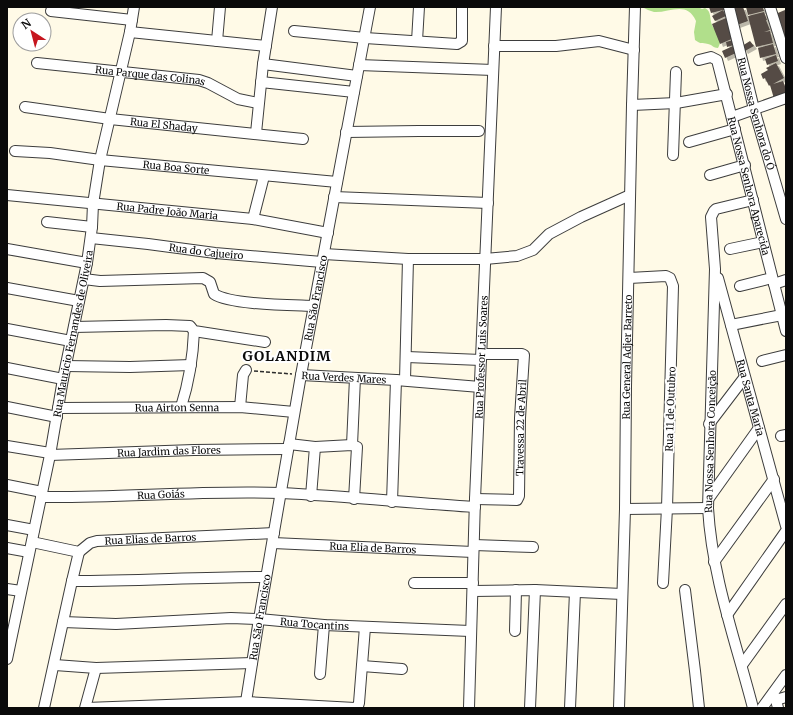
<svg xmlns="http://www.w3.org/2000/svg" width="793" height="715" font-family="Merriweather,serif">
	<defs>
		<filter id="shadow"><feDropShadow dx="3" dy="3" stdDeviation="0" flood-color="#0004"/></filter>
	</defs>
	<rect width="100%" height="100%" fill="#fffae7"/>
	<path fill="#b1df8b" d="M642 7H698L702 9 705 8C712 12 709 18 712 25 716 33 724 38 718 48 713 48 713 45 708 44 701 42 702 45 695 40L694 32 696 21C687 0 669 13 654 12 650 11 646 9 642 7Z"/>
	<path fill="#544b45" filter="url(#shadow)" d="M709 7H724L725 10H723L726 16 715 21 712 16 723 10 711 13Z
		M733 7H743L748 21 737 25Z
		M746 7H763L764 11 748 15Z
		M785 10 786 34 782 36 773 15Z
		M764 12 767 20 750 24 748 16Z
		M726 18 734 38 720 44 712 24Z
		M766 20 770 30 764 32 770 31 773 43 756 47 750 24Z
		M733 40 734 45 727 47 726 42Z
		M750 41 754 46 745 51 742 46Z
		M773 44 776 54 760 58 758 48Z
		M733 46 736 53 725 58 722 51Z
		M776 55 778 61 767 65 765 59Z
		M776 63 784 78 773 84 783 81 786 89V99L775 102 770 85 769 86 765 78 763 79 761 74 768 70 766 68Z"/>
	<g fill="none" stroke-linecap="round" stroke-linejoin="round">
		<defs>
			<g id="minor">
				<path id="s1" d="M729 7 754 109 786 219"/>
				<path d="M770 7 786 58"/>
				<path d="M51 11 132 20"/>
				<path d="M294 31 365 38 457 44 462 41V7"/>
				<path d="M130 32 266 46"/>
				<path d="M217 41 220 7"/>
				<path d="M417 41 419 7"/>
				<path d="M494 46H556L599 41 634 50"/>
				<path id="s2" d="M699 60 711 57 717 60 718 64 786 331"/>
				<path id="s3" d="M37 63 199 80 208 83 238 99 258 103"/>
				<path d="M263 64 357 76"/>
				<path d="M359 65 493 70"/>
				<path d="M261 82 354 92"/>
				<path d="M632 105 676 103 727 94"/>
				<path id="s4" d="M25 107 110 119 303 139"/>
				<path d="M732 117 786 98"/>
				<path d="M346 132 419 131H479"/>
				<path d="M256 133 263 64 272 7"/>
				<path d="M689 142 735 129"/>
				<path id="s5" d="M15 151 50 153 100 160 337 182"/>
				<path d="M673 155 676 72"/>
				<path d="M710 175 745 165"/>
				<path id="s6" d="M7 195 253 219 328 233"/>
				<path d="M334 197 488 203"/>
				<path d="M253 219 264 176"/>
				<path d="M47 222 92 227"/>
				<path id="s7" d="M91 238 148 244 215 253 322 262"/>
				<path d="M7 249 87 263"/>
				<path d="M730 249 763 242"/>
				<path d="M324 254 408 259H485L517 256 533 250 549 234 581 217 630 195"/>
				<path d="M629 278 666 276 670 278 673 286 667 508 663 583"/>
				<path id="s8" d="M718 278 786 526"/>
				<path d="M84 279 100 281 203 278 210 282 214 294C231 305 292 305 314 306"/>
				<path d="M774 284 786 280"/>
				<path d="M740 286 772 278"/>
				<path d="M7 288 79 301"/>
				<path d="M731 325 782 315"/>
				<path d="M74 327 166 325 190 326 194 331 265 342"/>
				<path d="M7 329 71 341"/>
				<path d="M407 357 481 360"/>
				<path d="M762 361 786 355"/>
				<path d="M66 366 130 367 191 365"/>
				<path d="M7 368 63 379"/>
				<path id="s9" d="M301 375 396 380 480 387"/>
				<path d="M405 380 408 259"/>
				<path d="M7 407 57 417"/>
				<path d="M181 407C189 382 193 357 194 331"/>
				<path d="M240 407 243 375 246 370"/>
				<path id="s10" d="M58 408 240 407 294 412"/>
				<path d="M709 424 744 378"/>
				<path d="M781 436 786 435"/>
				<path d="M289 444 315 447 311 496"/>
				<path d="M352 445 355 378"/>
				<path d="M7 446 50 453"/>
				<path d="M315 447 352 445 357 447 354 499"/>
				<path id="s11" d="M50 455 194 450 288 449"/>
				<path d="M7 485 42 492"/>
				<path id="s12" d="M41 497C121 498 201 490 281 493 346 496 410 503 475 507"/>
				<path d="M709 498 759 428"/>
				<path id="s13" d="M475 499 517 500 519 496 520 418 524 355 522 354H482"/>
				<path d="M392 502 396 380"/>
				<path d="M625 509 708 508"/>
				<path d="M7 525 34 530"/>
				<path id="s14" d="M32 542 79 552 90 543 97 541 274 533"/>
				<path id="s15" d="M273 543 473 552"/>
				<path d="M474 545 533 547"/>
				<path d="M7 548 29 552"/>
				<path d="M714 562 774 479"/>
				<path d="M72 581C137 581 201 577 266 577"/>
				<path d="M414 583H473"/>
				<path d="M7 589 21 591"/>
				<path d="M685 590 695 671 699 708"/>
				<path d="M473 591 535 590 622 594"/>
				<path d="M727 615 786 531"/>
				<path id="s16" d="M63 622 116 624 231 618 259 619 324 625 470 631"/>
				<path d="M515 631 516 590"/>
				<path id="s17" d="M7 659 50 455 63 379 87 263 92 227 93 204 100 160 130 32 134 7"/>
				<path d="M55 665 96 668 252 663"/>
				<path d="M742 665 786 604"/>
				<path d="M362 666 402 669"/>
				<path d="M320 674 324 625"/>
				<path d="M773 694 776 700 778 708"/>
				<path d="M776 700 786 697"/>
				<path d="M44 708 72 581 79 552"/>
				<path d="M85 708 96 668"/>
				<path d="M86 708 247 702 355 708 358 706 359 703 365 627"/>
				<path id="s18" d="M245 708 259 619 301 375 370 7"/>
				<path id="s19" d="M469 708 475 499 496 7"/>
				<path d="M530 708 535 590"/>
				<path d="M570 708 575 592"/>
				<path id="s20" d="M619 708 625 509 626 387 632 105 635 7"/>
				<path id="s21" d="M753 708C736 642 712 577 708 508L715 269 711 217 714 211 716 209 753 200"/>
				<path d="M762 708 786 675"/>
			</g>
		</defs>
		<use href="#minor" stroke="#3d3d3d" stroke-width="12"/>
		<path stroke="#2c2c2c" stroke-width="1.5" stroke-dasharray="4 2" stroke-linecap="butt" d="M254 371 292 374"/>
		<use href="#minor" stroke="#fff" stroke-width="10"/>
	</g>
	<g text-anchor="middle" stroke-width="4" stroke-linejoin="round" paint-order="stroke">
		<g font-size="10" fill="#0a0a0a" stroke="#fff">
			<text dy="4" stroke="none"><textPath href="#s3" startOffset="114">Rua Parque das Colinas</textPath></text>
			<text dy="4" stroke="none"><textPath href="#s1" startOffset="110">Rua Nossa Senhora do Ó</textPath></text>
			<text dy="4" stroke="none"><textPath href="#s4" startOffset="140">Rua El Shaday</textPath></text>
			<text dy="4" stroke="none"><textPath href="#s5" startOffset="162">Rua Boa Sorte</textPath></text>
			<text dy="4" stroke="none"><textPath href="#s2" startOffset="149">Rua Nossa Senhora Aparecida</textPath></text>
			<text dy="4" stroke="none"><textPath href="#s6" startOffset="161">Rua Padre João Maria</textPath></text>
			<text dy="4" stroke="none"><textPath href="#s7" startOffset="116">Rua do Cajueiro</textPath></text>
			<text dy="4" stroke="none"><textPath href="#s18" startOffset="416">Rua São Francisco</textPath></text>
			<text dy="4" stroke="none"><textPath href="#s17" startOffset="332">Rua Mauricio Fernandes de Oliveira</textPath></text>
			<text dy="4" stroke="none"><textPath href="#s19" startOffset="351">Rua Professor Luis Soares</textPath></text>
			<text dy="4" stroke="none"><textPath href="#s20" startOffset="351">Rua General Adjer Barreto</textPath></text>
			<text dy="4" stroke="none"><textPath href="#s9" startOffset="43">Rua Verdes Mares</textPath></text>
			<text dy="4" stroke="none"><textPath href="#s8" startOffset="124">Rua Santa Maria</textPath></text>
			<text dy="4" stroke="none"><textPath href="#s10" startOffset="119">Rua Airton Senna</textPath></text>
			<text transform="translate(670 409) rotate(-88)" y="4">Rua 11 de Outubro</text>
			<text dy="4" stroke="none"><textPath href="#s13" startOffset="115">Travessa 22 de Abril</textPath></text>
			<text dy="4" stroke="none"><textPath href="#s21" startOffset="272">Rua Nossa Senhora Conceição</textPath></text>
			<text dy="4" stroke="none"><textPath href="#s11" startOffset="119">Rua Jardim das Flores</textPath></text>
			<text dy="4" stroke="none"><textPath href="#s12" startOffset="120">Rua Goiás</textPath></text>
			<text dy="4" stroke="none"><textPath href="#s14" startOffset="123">Rua Elias de Barros</textPath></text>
			<text dy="4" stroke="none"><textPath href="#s15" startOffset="100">Rua Elia de Barros</textPath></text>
			<text dy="4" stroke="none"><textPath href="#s18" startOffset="92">Rua São Francisco</textPath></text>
			<text dy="4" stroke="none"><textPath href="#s16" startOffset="252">Rua Tocantins</textPath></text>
		</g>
		<g font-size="14" font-weight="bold" letter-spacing="1" fill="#0a0a0a" stroke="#fff">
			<text x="287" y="361">GOLANDIM</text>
		</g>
	</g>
	<rect width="793" height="715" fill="none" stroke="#0a0a0a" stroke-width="16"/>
	<g transform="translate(32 32) rotate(324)"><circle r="19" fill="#ffffff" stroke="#9d9d9d"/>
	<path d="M0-3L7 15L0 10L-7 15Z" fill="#c6161f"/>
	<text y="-6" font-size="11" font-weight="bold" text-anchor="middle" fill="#0a0a0a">N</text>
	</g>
</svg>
